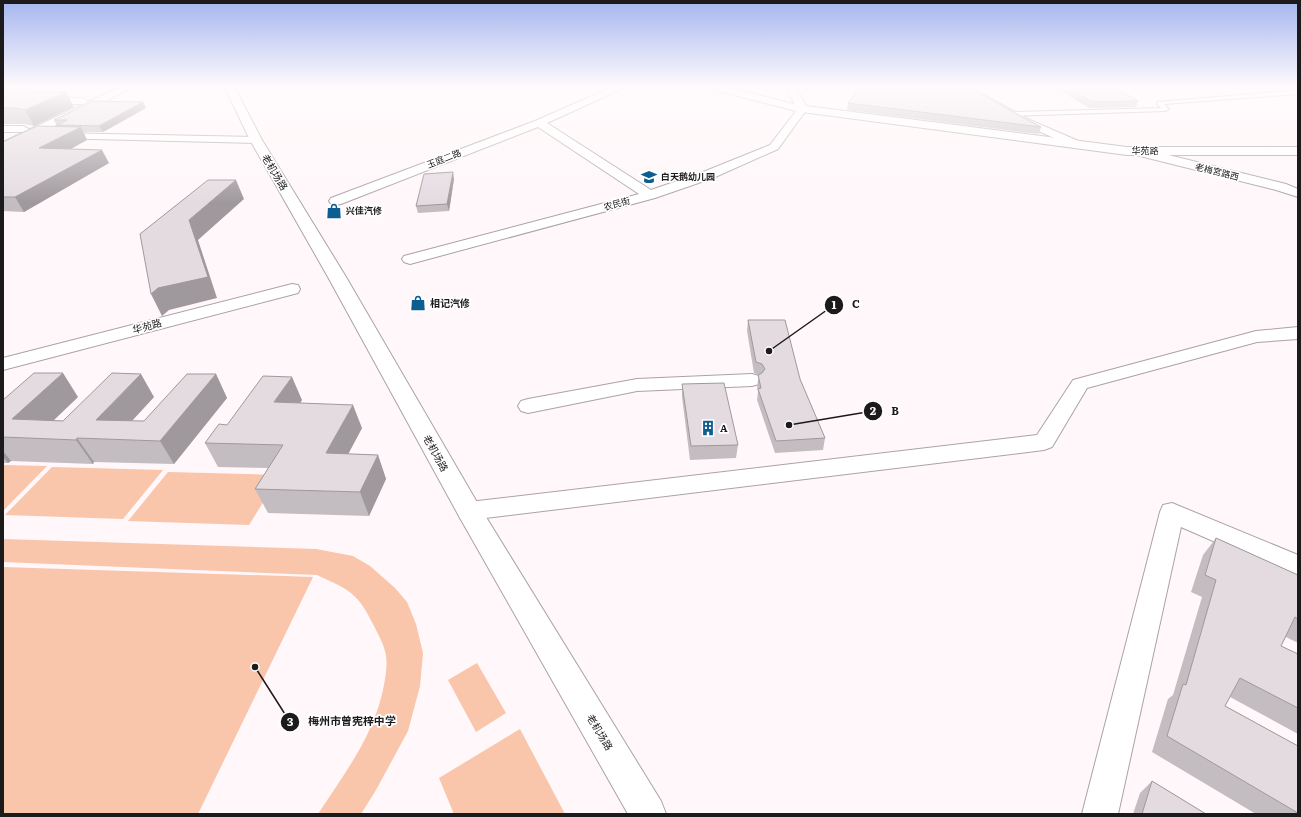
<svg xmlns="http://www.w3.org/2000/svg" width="1301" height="817" font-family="Literata,'Noto Sans SC',serif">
	<rect width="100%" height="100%" fill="#fff7f9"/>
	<path fill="#f9c5ab" d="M3 465 47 466 3 511Z
		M52 467 163 470 123 519 5 515Z
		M168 472 280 475 249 525 128 521Z
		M3 539 316 549 353 556 370 566 395 588 407 602 416 624 423 653 420 686 408 731 376 790 361 814H318C345 773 375 734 384 685 386 674 388 662 385 651 383 643 378 634 374 626 358 593 350 590 317 575L3 562Z
		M3 567 313 577 198 814H3Z
		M477 663 506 713 476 732 448 680Z
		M520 729 565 814H454L439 778Z"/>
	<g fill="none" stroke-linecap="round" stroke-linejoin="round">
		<defs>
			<path id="service" d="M1298 90V94L1164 104 1169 109 1166 111 1012 116 1009 114 1012 112 1161 108 1157 104V102Z"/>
			<path id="minor" d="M610 88H624L547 123 651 190 703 172 770 145 796 111 714 90 712 88H730L806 107 807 109 778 149 713 178 655 198 410 264 404 262 402 259 404 256 639 194 538 127 341 204 336 205 331 204 329 201 331 198 535 121Z
				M958 88H971L1030 120 1083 143 1085 145 1083 147H1075L1022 124Z
				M3 98H83L88 101 83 104H3Z
				M3 126H23L29 129 23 132H3Z
				M57 133 256 137 260 138 262 140 260 142 256 143 53 138 51 136 53 134Z
				M1136 147 1286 184 1298 189V197L1276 190 1132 154 1130 151 1132 148Z
				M292 284 298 285 300 289 298 293 3 370V358Z
				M1298 327V339L1257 342 1087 388 1052 447 1044 450 469 520 460 518 457 511 460 504 469 502 1037 435 1073 380 1256 331Z
				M752 374 759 376 762 380 759 384 752 386 637 391 528 413 521 411 518 406 521 401 528 399 637 379Z
				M1172 503 1298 555V578L1181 527 1118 814H1082L1160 512 1163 505Z"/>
			<path id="tertiary" d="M225 88H235L262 140 346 277 478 504 661 801 666 814H628L460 518 328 277 250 140Z
				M786 88H796L806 106 1127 147H1298V155H1127L802 112 797 109Z"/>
			<path id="primary" d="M118 88H132L3 151V142Z"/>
		</defs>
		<use href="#service" stroke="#aba2a4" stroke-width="2"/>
		<use href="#minor" stroke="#aba2a4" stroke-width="2"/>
		<use href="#tertiary" stroke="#aba2a4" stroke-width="2"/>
		<use href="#primary" stroke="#aba2a4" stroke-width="2"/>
		<use href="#service" fill="#fff" fill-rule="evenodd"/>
		<use href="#minor" fill="#fff" fill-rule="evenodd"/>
		<use href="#tertiary" fill="#fff" fill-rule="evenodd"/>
		<use href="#primary" fill="#fff" fill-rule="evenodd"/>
	</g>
	<path fill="#c3bcc1" d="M1056 88H1116L1138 101 1136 107 1089 108Z
		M3 90 74 107 34 126 23 124H3Z
		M143 102 146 108 103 132H83L87 140 71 149 109 163 24 212 3 211V142L57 126 54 120Z
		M848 103 1024 118 1041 127 1039 134 847 110Z
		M454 179 449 211 418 213 416 206Z
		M748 320 800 379 825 438 823 450 775 453 757 400 758 392 757 386 759 375 754 373 747 331Z
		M216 374 227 398 174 464 94 462 93 464 11 461 8 463H3V400L78 397 54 420 63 421 154 397 132 421H144Z
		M682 384 738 445 736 458 690 460 682 397Z
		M302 400 300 403 362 428 348 454 378 455 386 479 369 516 268 513 255 489 268 468 218 467 205 443 227 425Z
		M1216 538 1298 575V643L1286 637 1281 646 1298 654V734L1230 697 1225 706 1298 746V814H1256L1152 752 1168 699 1173 695 1202 597 1191 592 1203 555Z
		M1152 781 1206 814H1133L1140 793Z"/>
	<path fill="#9f999d" d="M66 92 74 107 34 126 25 110Z
		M143 102 146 108 103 132 99 126Z
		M81 127 87 140 46 162 39 148Z
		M102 150 109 163 24 212 15 197Z
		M453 172 454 179 449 211 447 204Z
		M236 180 244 199 198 240 217 298 169 310 162 316 151 294 189 220Z
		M63 373 78 397 35 438 12 419Z
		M141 374 154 397 115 439 96 420Z
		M216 374 227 398 174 464 160 441Z
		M292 377 302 400 285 426 274 402Z
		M353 405 362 428 336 477 326 453Z
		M77 438 94 462 93 464 76 440Z
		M3 451 11 461 8 463 3 457Z
		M378 455 386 479 369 516 360 492Z"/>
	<path fill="#e3dbe0" stroke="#9f999d" d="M860 88H900L908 89 915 88H970L1024 118 1041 127 848 103Z
		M1068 88H1116L1138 101 1092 102Z
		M3 90 66 92 25 110 14 108H3Z
		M93 101 143 102 99 126 57 125 67 120H54Z
		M37 126 81 127 39 148 102 150 15 197H3V142Z
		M453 172 447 204 416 206 424 174Z
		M208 180H236L189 220 208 277 158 288 151 294 140 234Z
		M748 320H785L800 379 825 438 776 441 758 389 761 388 758 375 762 373 765 369 762 364 756 362Z
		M34 373H63L12 419 63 421 112 373 141 374 96 420 144 421 187 374H216L160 441 77 438 76 440 3 437V400Z
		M263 376 292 377 274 402 353 405 326 453 378 455 360 492 255 489 283 445 205 443 219 424 227 425Z
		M724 383 738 445 691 446 682 384Z
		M1216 538 1298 575V619L1295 617 1281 646 1298 654V708L1240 678 1225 706 1298 746V813L1167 736 1183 684 1186 685 1216 580 1205 575Z
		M1152 781 1206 814H1142Z"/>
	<linearGradient id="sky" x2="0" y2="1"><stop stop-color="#a5b5ef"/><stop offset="0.43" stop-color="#fffbfc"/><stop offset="1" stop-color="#fffbfc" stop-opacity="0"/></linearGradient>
	<rect width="1301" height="203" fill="url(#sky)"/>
	<defs>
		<symbol id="school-bare" viewBox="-9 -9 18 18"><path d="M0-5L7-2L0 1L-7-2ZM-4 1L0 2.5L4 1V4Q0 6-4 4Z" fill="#0c5e90" stroke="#fff" stroke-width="2.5" paint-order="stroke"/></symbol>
		<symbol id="shop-bare" viewBox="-9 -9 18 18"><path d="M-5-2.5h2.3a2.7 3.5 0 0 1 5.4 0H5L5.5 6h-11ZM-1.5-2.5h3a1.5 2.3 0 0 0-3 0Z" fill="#0c5e90" stroke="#fff" stroke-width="2.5" paint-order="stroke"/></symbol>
		<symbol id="building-bare" viewBox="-9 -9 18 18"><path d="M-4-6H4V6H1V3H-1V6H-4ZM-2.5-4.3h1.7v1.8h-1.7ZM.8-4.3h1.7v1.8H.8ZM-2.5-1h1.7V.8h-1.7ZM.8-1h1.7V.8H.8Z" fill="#0c5e90" stroke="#fff" stroke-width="2.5" paint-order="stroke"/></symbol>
	</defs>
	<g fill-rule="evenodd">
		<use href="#school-bare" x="638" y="166" width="22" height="22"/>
		<use href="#shop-bare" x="323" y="200" width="22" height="22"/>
		<use href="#shop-bare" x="407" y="292" width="22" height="22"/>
		<use href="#building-bare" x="697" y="417" width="22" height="22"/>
	</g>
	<g text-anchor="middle" stroke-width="3.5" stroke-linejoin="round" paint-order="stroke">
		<g font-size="9" fill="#1d1a1b" stroke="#fff">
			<text x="1145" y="154">华苑路</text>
			<text transform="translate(444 159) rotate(-21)" y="3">玉庭二路</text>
			<text transform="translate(1217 172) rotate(14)" y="3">老梅宮路西</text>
			<text transform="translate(617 204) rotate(-15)" y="3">农民街</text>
		</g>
		<g font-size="9" font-weight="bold" fill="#1d1a1b" stroke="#fff" text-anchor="start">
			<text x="661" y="180">白天鹅幼儿园</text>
			<text x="346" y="214">兴佳汽修</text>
		</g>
		<g font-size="10" fill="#1d1a1b" stroke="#fff">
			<text transform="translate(275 172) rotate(59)" y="4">老机场路</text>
			<text transform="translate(147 326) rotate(-15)" y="4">华苑路</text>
			<text transform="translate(436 453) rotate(61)" y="4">老机场路</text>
			<text transform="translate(600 732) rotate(59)" y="4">老机场路</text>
		</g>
		<g font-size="10" font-weight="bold" fill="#1d1a1b" stroke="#fff" text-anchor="start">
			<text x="430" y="307">相记汽修</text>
			<text x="720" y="432">A</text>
		</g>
	</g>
	<path fill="none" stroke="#1d1a1b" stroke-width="1.5" d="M769 351L834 305M789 425L873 411M255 667L290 722"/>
	<g fill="#1d1a1b" stroke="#fff" stroke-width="1.5">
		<circle cx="769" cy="351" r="4"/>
		<circle cx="789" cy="425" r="4"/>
		<circle cx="255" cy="667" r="4"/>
		<circle cx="834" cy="305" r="10"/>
		<circle cx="873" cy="411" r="10"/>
		<circle cx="290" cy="722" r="10"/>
	</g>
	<g font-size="12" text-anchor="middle" font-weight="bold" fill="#fff">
		<text x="834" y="309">1</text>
		<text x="873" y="415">2</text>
		<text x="290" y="726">3</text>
	</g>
	<g font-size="11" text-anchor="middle" font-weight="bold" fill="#1d1a1b" stroke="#fff" stroke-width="3.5" stroke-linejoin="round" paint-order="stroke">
		<text x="856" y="308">C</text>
		<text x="895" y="415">B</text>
		<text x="352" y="725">梅州市曾宪梓中学</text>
	</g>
	<rect width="1301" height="817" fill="none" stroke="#1d1a1b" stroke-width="8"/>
</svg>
